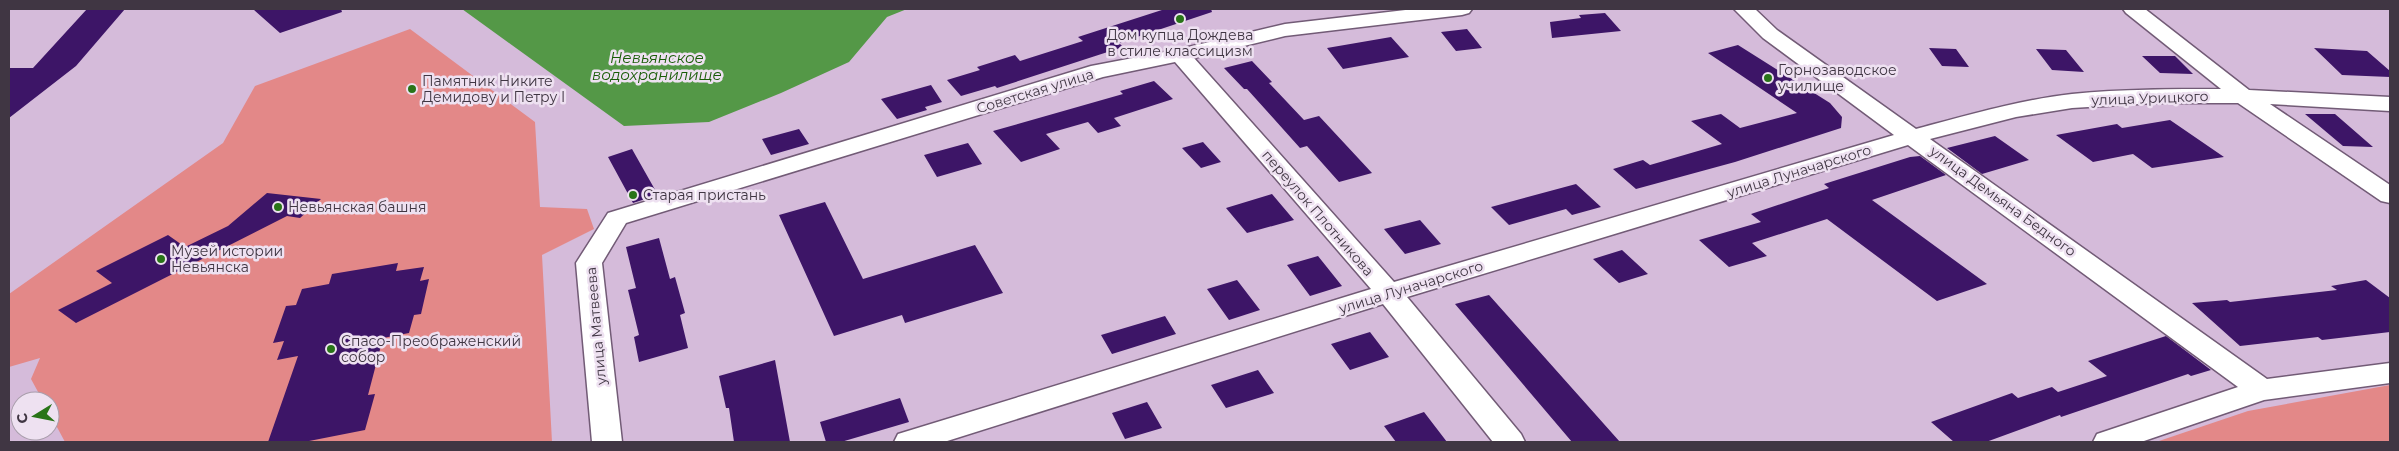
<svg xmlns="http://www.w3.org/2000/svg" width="2399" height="451" font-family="Montserrat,sans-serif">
	<rect width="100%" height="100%" fill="#d5bbda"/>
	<path fill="#e38888" d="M410 29 535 122 540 207 587 209 594 229 542 255 552 442H65L50 414V401H43L31 379 40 358 9 367V294L223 143 255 86Z
		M2390 385V442H2156L2248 411Z"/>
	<path fill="#549847" d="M462 9H907L887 17 849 62 781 93 709 122 624 126Z"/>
	<path fill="#3d1567" d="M87 9H125L76 66 9 118V68H33Z
		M253 9H341L342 12 280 33Z
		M1165 9H1211L1212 12 1119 43 1123 47 997 88 995 86 961 96 947 80 980 70 977 67 1015 55 1020 61 1083 41 1078 37Z
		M1605 13 1621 31 1552 38 1550 22 1581 18 1579 15Z
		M1467 29 1482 48 1456 51 1441 32Z
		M1391 37 1409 57 1343 69 1327 48Z
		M1738 45 1830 103 1842 117 1841 128 1735 162 1636 189 1613 169 1643 160 1650 165 1722 144 1691 121 1721 114 1740 128 1797 113 1708 53Z
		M1929 48 1956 49 1969 67 1942 66Z
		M2314 48 2367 51 2390 71V77L2342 75Z
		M2036 49 2066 50 2084 72 2052 70Z
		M2142 56H2175L2193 74 2160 73Z
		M1252 61 1272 82 1269 83 1304 120 1319 116 1372 173 1339 182 1307 146 1300 148 1247 89H1244L1224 68Z
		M1154 81 1173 99 1114 118 1121 126 1098 133 1088 122 1046 134 1060 149 1021 162 993 131 1123 94 1120 91Z
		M931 85 942 102 925 107 927 110 897 119 881 99Z
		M2305 114H2335L2373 147 2343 146Z
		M2170 120 2224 157 2152 168 2133 154 2093 162 2056 135 2117 124 2122 128Z
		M799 129 809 144 771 155 762 139Z
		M1995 136 2029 160 1982 174 1947 148Z
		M1203 142 1221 162 1201 168 1182 148Z
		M968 143 982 164 937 177 924 155Z
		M632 149 658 195 633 203 608 157Z
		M1920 156 1946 175 1872 200 1987 284 1937 301 1827 219 1752 243 1767 256 1729 267 1699 240 1761 222 1751 214 1829 188 1824 184 1910 157Z
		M1576 184 1601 207 1572 215 1566 209 1509 225 1491 207Z
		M267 193 321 199 300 218 287 216 76 323 58 310 112 283 96 271 168 235 185 247 228 226Z
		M1272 194 1294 220 1247 233 1226 208Z
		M825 202 863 279 975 245 1003 293 905 323 902 315 834 336 779 215Z
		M1420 220 1441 244 1405 254 1384 229Z
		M659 238 670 279 675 277 685 313 680 315 688 348 639 362 634 337 639 335 628 290 636 288 626 247Z
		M1622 250 1648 274 1619 283 1593 259Z
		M1318 256 1342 286 1310 296 1287 265Z
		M398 263 396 271 424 267 420 281 429 279 421 314 414 315 409 333 383 338 368 395 375 394 365 430 304 442H268L298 356 277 360 284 341 273 343 286 306 296 305 302 289 329 284 332 274Z
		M1237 280 1260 310 1229 320 1207 289Z
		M2366 280 2390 298V332L2322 340 2318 337 2240 346 2192 303 2227 300 2230 302 2337 290 2331 286Z
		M1489 295 1620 442H1572L1455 304Z
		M1165 316 1176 334 1112 354 1101 335Z
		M1370 332 1389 357 1350 370 1331 344Z
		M2166 336 2211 370 2191 376 2188 374 2061 417 2060 415 1986 442H1954L1931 422 2012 393 2018 398 2052 387 2058 392 2107 376 2088 361Z
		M775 360 790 442H734L729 408H726L719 376Z
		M1258 370 1274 393 1226 408 1211 385Z
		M900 398 909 422 841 442H826L820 422Z
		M1147 402 1162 428 1125 439 1112 413Z
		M1424 412 1447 442H1396L1384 426Z"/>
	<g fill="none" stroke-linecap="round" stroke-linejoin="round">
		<defs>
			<path id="minor" d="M1414 9H1472L1469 13 1462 15 1285 36 1194 58 1394 282 1894 135 1763 38 1734 9H1755L1777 30 1916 129C1968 115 2019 100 2072 94 2122 89 2172 89 2221 89L2126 13 2123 9H2145L2249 90 2390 97V111L2270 104 2390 185V203L2381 201 2238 103H2154L2072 108 2016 117 1930 139 2267 379 2390 363V383L2264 400 2141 442H2093L2097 434 2238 387 1908 145 1407 297 1521 434 1525 442H1493L1383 304 944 442H894L898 434 1371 289 1175 62 1103 77 626 223 602 263 622 442H592L576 263 608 213 1091 66 1180 49 1285 24Z"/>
		</defs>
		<use href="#minor" stroke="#725b76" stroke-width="3"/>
		<use href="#minor" fill="#fff" fill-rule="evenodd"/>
	</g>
	<g fill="#297418" stroke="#eee1f1" stroke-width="2">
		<circle cx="1180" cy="19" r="5"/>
		<circle cx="1768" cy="78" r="5"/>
		<circle cx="412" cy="89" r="5"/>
		<circle cx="633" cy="195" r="5"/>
		<circle cx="278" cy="207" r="5"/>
		<circle cx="161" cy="259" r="5"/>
		<circle cx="331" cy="349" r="5"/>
	</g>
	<g text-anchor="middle" stroke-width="5" stroke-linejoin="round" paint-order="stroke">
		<g font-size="14" fill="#403643" stroke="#eee1f1" text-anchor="start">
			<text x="1180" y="40" text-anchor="middle">Дом купца Дождева<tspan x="1180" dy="16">в стиле классицизм</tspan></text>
			<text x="1778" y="75">Горнозаводское<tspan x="1778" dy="16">училище</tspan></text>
			<text x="422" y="86">Памятник Никите<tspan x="422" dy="16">Демидову и Петру I</tspan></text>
			<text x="643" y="200">Старая пристань</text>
			<text x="288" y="212">Невьянская башня</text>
			<text x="171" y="256">Музей истории<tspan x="171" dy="16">Невьянска</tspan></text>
			<text x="341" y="346">Спасо-Преображенский<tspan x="341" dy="16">собор</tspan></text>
		</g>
		<g font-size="14" fill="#403643" stroke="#eee1f1">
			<text transform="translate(1035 91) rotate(-17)" y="5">Советская улица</text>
			<text transform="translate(2150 98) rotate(-2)" y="5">улица Урицкого</text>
			<text transform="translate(1799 171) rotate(-17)" y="5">улица Луначарского</text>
			<text transform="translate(2003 201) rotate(36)" y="5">улица Демьяна Бедного</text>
			<text transform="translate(1318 213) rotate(49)" y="5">переулок Плотникова</text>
			<text transform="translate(1411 287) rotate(-17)" y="5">улица Луначарского</text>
			<text transform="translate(596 326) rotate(-95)" y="5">улица Матвеева</text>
		</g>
		<g font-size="15" font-style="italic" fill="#185c06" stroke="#eee1f1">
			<text x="657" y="63">Невьянское<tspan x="657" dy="17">водохранилище</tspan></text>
		</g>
	</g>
	<rect width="2399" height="451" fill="none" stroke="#403643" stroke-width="20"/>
	<g transform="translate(35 416) rotate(260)"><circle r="24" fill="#eee1f1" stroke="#a89dab"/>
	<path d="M0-4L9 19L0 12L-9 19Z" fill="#297418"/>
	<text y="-8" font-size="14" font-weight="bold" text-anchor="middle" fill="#403643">С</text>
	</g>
</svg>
